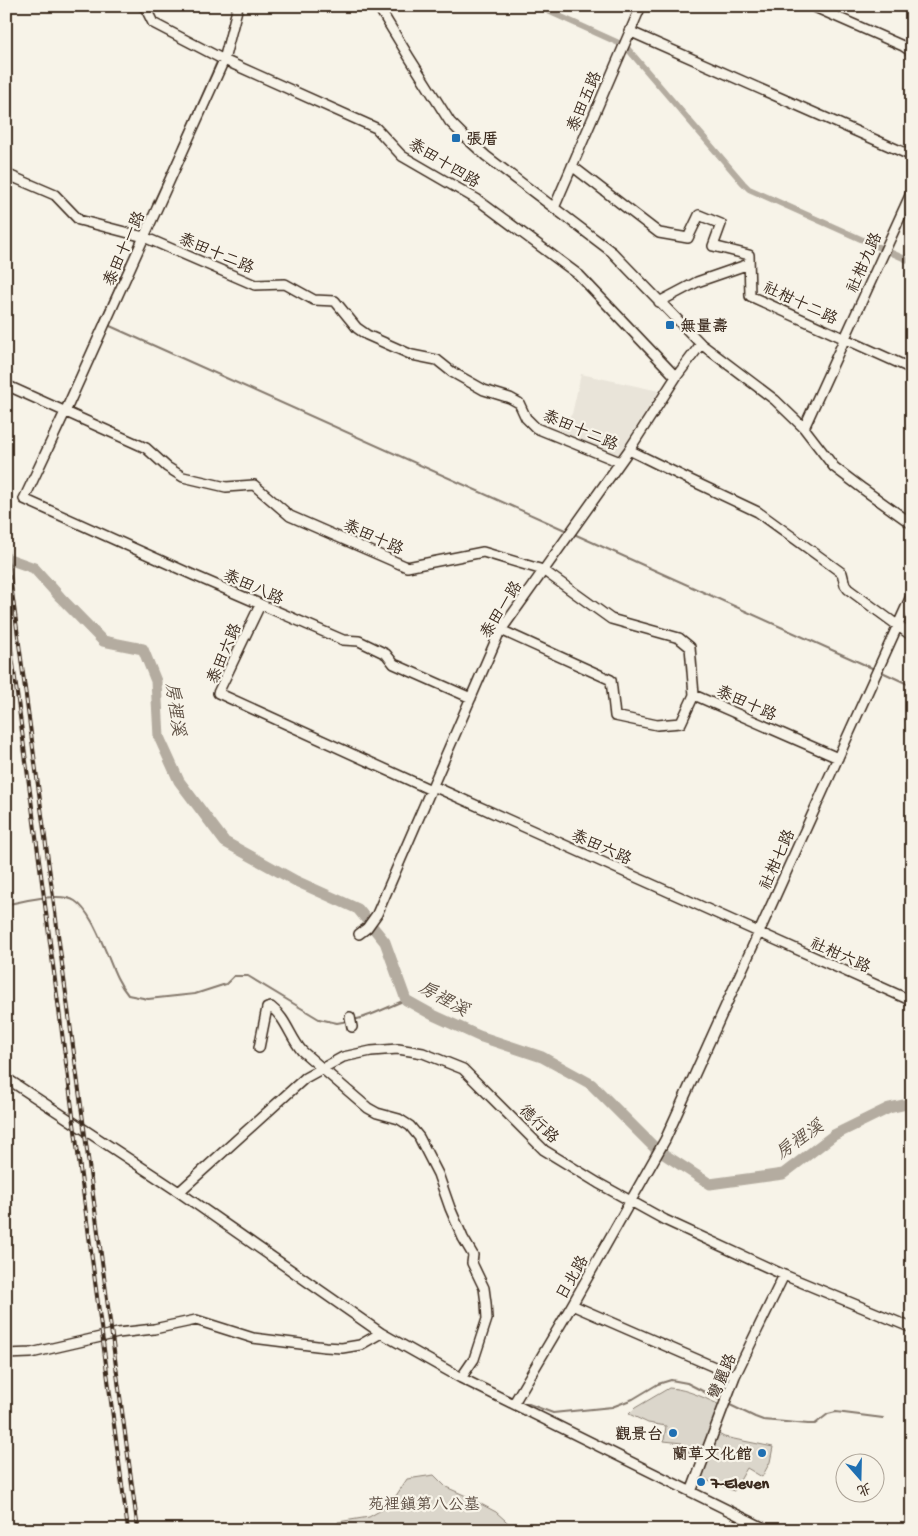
<svg xmlns="http://www.w3.org/2000/svg" width="918" height="1536" font-family="'Gochi Hand','LXGW WenKai TC',sans-serif">
	<rect width="100%" height="100%" fill="#f7f3e8"/>
	<filter id="ink" filterUnits="userSpaceOnUse"><feTurbulence type="fractalNoise" baseFrequency=".02" numOctaves="2"/><feDisplacementMap in="SourceGraphic" scale="10" xChannelSelector="R" yChannelSelector="G"/><feConvolveMatrix kernelMatrix="1 2 1 2 8 2 1 2 1" color-interpolation-filters="sRGB"/></filter>
	<g filter="url(#ink)">
		<path fill="#e9e4d9" d="M581 374 659 391 618 455 555 434 572 414Z"/>
		<path fill="#dbd6cb" stroke="#8b8074" d="M669 1388C689 1389 708 1400 727 1408L717 1433 724 1437 773 1447 770 1462 762 1477 747 1468 734 1491 698 1477 704 1462 682 1449V1443L664 1441 666 1426 648 1423 629 1414 635 1408Z
			M434 1475 446 1487 464 1495 496 1512 516 1530H333L338 1522 369 1517 390 1505 407 1479Z"/>
		<g fill="none" stroke-linecap="round" stroke-linejoin="round">
			<path stroke="#84786c" stroke-width="2" d="M221 53 233 6
				M180 146 217 62
				M153 204 176 155
				M141 231 149 214
				M100 322 137 241
				M110 326 565 530
				M574 534 872 668
				M882 672 912 686
				M6 905C22 901 61 892 75 901 90 911 100 938 107 954 113 969 118 983 128 995L148 999 195 994 226 984 234 976H248L319 1019 337 1023 348 1021
				M353 1020C370 1017 389 1006 406 1000
				M526 1403 553 1413 612 1407 633 1399 658 1384 671 1380 687 1383 720 1400
				M730 1405 755 1417 763 1420 808 1424H815L828 1414 836 1412 883 1418"/>
			<path stroke="#b4aca0" stroke-width="6" d="M537 6 621 44
				M627 48 743 183 749 189 912 262"/>
			<path stroke="#b4aca0" stroke-width="11" d="M6 558 34 568 60 597 103 641 143 649 156 681 159 737 179 781 225 842 296 881 358 909 385 942 406 1000 433 1015 479 1036 542 1057 591 1084 656 1149 710 1184 783 1174 834 1135 889 1108 912 1103"/>
			<defs>
				<path id="minor" d="M142 6 145 7 153 23 224 60 376 128 402 156 478 200 579 275 676 377
					M238 6 224 60 65 412 24 499 193 575 343 640 359 641 386 654 394 664 471 698
					M378 6 409 57 450 122 464 136 486 156 612 252 701 344 775 400 804 428 834 467 863 489 912 524
					M812 6 903 46 912 52
					M629 31 912 156
					M572 166 659 233 688 238 699 215 721 224 713 246 749 255 750 296 912 369
					M6 174 55 195 79 220 144 237 255 285 285 284 314 300 335 301 357 328 367 335 412 355 437 360 452 372 484 390 510 398 519 403 526 418 536 428 620 462
					M554 208 641 6
					M659 302 697 282 749 264
					M6 385 146 448 167 467 183 477 226 487 254 485 290 516 407 567 483 552 543 570 611 619 679 638 690 647 694 695 838 758
					M804 428 912 191
					M629 450 684 477 758 512 842 573 845 585 848 589 912 636
					M260 605 218 693 431 790
					M501 630 611 680 615 716 657 725 681 723 694 695
					M433 786 912 1001
					M359 934 367 928 377 914 499 633 629 450 676 377 701 344
					M350 1017 352 1027
					M259 1048 267 1008 271 1007C286 1018 290 1037 302 1051L368 1108 377 1113 399 1119 410 1126 419 1137 438 1174 450 1208 463 1238 473 1255 472 1263 484 1288 486 1303 487 1319 474 1359 461 1378
					M6 1078 179 1192 381 1333 461 1378 768 1530
					M179 1192 305 1078 343 1057 371 1051 398 1049 423 1053 463 1069 544 1150 598 1183 665 1220 784 1275 912 1328
					M572 1305 735 1376
					M6 1354 31 1353 118 1333 154 1329 196 1320 253 1338 325 1347 342 1348 360 1345 381 1333
					M514 1403 572 1305 665 1140 912 594
					M691 1492 735 1376 784 1275"/>
			</defs>
			<use href="#minor" stroke="#3b2a1e" stroke-width="12"/>
			<use href="#minor" stroke="#f7f3e8" stroke-width="9"/>
			<defs>
				<path id="rail" d="M6 547 138 1530
					M6 611 128 1530"/>
			</defs>
			<use href="#rail" stroke="#3b2a1e" stroke-width="4"/>
			<use href="#rail" stroke="#f7f3e8" stroke-width="2" stroke-dasharray="5.5" stroke-linecap="butt"/>
		</g>
	</g>
	<g fill="#1f6fb2" stroke="#f7f3e8" stroke-width="2">
		<rect x="451" y="133" width="10" height="10" rx="2.5"/>
		<rect x="665" y="320" width="10" height="10" rx="2.5"/>
		<circle cx="673" cy="1433" r="5"/>
		<circle cx="762" cy="1453" r="5"/>
		<circle cx="701" cy="1482" r="5"/>
	</g>
	<g text-anchor="middle" stroke-width="4.5" stroke-linejoin="round" paint-order="stroke">
		<g font-size="16" fill="#3b2a1e" stroke="#f7f3e8">
			<text transform="translate(583 101) rotate(-67)" y="6">泰田五路</text>
			<text transform="translate(445 162) rotate(31)" y="6">泰田十四路</text>
			<text transform="translate(123 248) rotate(-66)" y="6">泰田十一路</text>
			<text transform="translate(217 252) rotate(23)" y="6">泰田十二路</text>
			<text transform="translate(863 262) rotate(-66)" y="6">社柑九路</text>
			<text transform="translate(801 302) rotate(25)" y="6">社柑十二路</text>
			<text transform="translate(581 429) rotate(23)" y="6">泰田十二路</text>
			<text transform="translate(374 536) rotate(24)" y="6">泰田十路</text>
			<text transform="translate(254 586) rotate(24)" y="6">泰田八路</text>
			<text transform="translate(500 609) rotate(-58)" y="6">泰田一路</text>
			<text transform="translate(223 653) rotate(-67)" y="6">泰田六路</text>
			<text transform="translate(747 702) rotate(24)" y="6">泰田十路</text>
			<text transform="translate(602 846) rotate(24)" y="6">泰田六路</text>
			<text transform="translate(776 859) rotate(-66)" y="6">社柑七路</text>
			<text transform="translate(841 954) rotate(24)" y="6">社柑六路</text>
			<text transform="translate(540 1123) rotate(44)" y="6">德行路</text>
			<text transform="translate(571 1277) rotate(-60)" y="6">日北路</text>
			<text transform="translate(721 1376) rotate(-67)" y="6">彎麗路</text>
		</g>
		<g font-size="16" font-weight="bold" fill="#3b2a1e" stroke="#f7f3e8" text-anchor="start">
			<text x="466" y="144">張厝</text>
			<text x="680" y="331">無量壽</text>
			<text x="663" y="1439" text-anchor="end">觀景台</text>
			<text x="752" y="1459" text-anchor="end">蘭草文化館</text>
			<text x="711" y="1488">7-Eleven</text>
		</g>
		<g font-size="16" fill="#5b4c41" stroke="#f7f3e8">
			<text x="424" y="1509">苑裡鎮第八公墓</text>
		</g>
		<g font-size="18" font-style="italic" fill="#5f5145" stroke="#f7f3e8">
			<text transform="translate(176 709) rotate(82)" y="6">房裡溪</text>
			<text transform="translate(444 998) rotate(29)" y="6">房裡溪</text>
			<text transform="translate(799 1139) rotate(-35)" y="6">房裡溪</text>
		</g>
	</g>
	<rect width="918" height="1536" fill="none" stroke="#f7f3e8" stroke-width="25"/>
	<rect x="12" y="12" width="893" height="1511" fill="none" stroke="#3b2a1e" stroke-width="2" filter="url(#ink)"/>
	<g transform="translate(860 1478) rotate(160)"><circle r="24" fill="#f7f3e8" stroke="#aca397"/>
	<path d="M0-4L9 19L0 12L-9 19Z" fill="#1f6fb2"/>
	<text y="-8" font-size="14" font-weight="bold" text-anchor="middle" fill="#3b2a1e">北</text>
	</g>
</svg>
